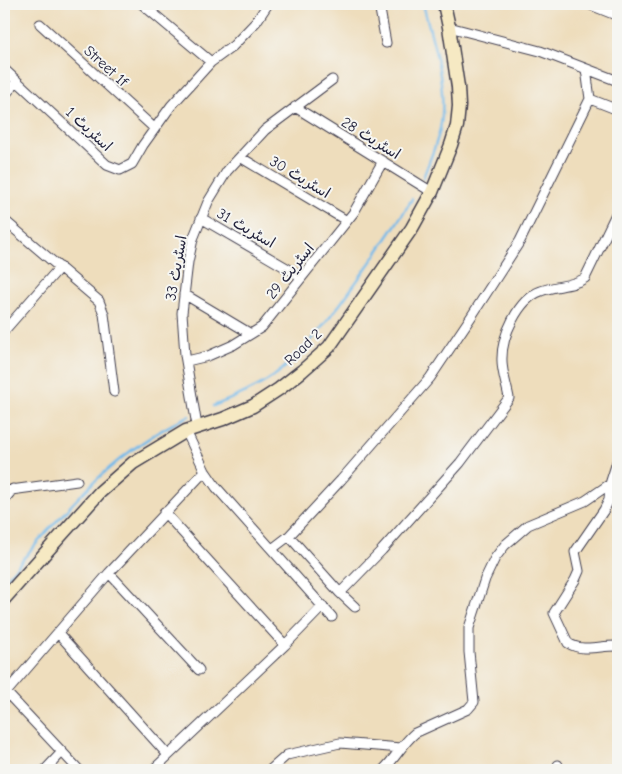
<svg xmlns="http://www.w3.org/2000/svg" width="622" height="774" font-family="'Comic Neue','Playpen Sans Arabic',sans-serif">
	<rect width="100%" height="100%" fill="#f6f6f2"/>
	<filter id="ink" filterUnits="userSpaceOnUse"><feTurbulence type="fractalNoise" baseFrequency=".02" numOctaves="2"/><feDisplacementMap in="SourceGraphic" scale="10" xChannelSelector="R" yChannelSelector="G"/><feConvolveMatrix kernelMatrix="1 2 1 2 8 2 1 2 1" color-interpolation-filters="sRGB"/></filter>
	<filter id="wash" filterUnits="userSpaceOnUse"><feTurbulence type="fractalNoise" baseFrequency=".0096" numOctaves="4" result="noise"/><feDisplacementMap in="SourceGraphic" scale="20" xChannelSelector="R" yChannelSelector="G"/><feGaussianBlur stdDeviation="1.12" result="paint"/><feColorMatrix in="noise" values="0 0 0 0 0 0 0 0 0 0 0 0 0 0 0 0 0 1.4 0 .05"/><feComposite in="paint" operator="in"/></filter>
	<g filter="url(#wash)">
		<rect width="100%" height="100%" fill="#eeddbc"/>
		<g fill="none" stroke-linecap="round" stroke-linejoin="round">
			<path stroke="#73baea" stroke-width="2.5" d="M423 178C430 159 441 135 442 115 445 78 432 39 423 4
				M213 406C234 398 256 389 274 376 301 356 321 329 341 303 366 269 390 235 412 199
				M4 581C60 517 110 452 189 416"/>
		</g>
	</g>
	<g filter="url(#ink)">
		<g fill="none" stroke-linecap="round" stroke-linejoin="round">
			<defs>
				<path id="street" d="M142 4 211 62
					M379 4 386 43
					M588 4 618 16
					M40 24 154 128
					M449 27 540 51 618 81
					M4 69 107 165 120 170 132 164 143 145 171 106 211 62 233 46 256 22 268 4
					M4 96 17 81
					M590 99 618 110
					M295 107 432 192
					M240 157 347 221
					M201 218 302 277
					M4 220 99 301 104 314 114 392
					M184 294 251 334
					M4 331 60 267
					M187 361 208 356 233 345 262 327 354 212 383 161
					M197 426 185 355 182 313 188 262 193 239 208 202 227 171 265 130 332 80
					M186 431 205 471 216 487 332 617
					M610 484 609 500 604 510 575 552 579 571 575 580 554 613 568 643C583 653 601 645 618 646
					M4 491 77 481
					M4 500 13 489
					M164 512 285 645
					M289 536 340 593 355 607
					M272 549 289 536 341 480 430 378 471 317 520 241 590 99 586 69
					M109 573 199 670
					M340 593 382 550 460 463 509 398C507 386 502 373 502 361 501 337 518 299 541 291 556 285 572 287 585 278L618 210
					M58 633 168 755
					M6 692 79 770
					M4 695 109 573 205 471
					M45 770 62 752
					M153 770 285 645 323 606
					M270 770 287 755 340 743 401 748
					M383 770C395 759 402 744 415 733L468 709 474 702 469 652V628L485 579 495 558 505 545 528 525 585 501 610 484 618 459
					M557 770 558 765"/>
				<path id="secondary" d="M4 599 100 492 133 463 186 431 223 419 253 406 279 389 302 371 329 347 412 228 432 192 451 145 457 126 459 106 458 87 449 27 444 4"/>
			</defs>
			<use href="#street" stroke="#413e4e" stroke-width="11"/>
			<use href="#secondary" stroke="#413e4e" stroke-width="15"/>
			<use href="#street" stroke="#fff" stroke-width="9"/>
			<use href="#secondary" stroke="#f6e9c3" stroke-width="12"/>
		</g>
	</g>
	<g text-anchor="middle" stroke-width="4" stroke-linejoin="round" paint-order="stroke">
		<g font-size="15" fill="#22223b" stroke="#f6f6f2">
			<text transform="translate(106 66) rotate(42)" y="5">Street 1f</text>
			<text transform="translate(89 129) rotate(43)" y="5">اسٹریٹ 1</text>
			<text transform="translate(371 138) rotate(32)" y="5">اسٹریٹ 28</text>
			<text transform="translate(300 177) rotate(31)" y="5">اسٹریٹ 30</text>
			<text transform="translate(246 228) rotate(30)" y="5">اسٹریٹ 31</text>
			<text transform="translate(176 268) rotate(-80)" y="5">اسٹریٹ 33</text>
			<text transform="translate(290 271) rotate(-51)" y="5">اسٹریٹ 29</text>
			<text transform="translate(303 347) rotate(-44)" y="5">Road 2</text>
		</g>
	</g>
	<rect width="622" height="774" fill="none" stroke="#f6f6f2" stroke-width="20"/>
</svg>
